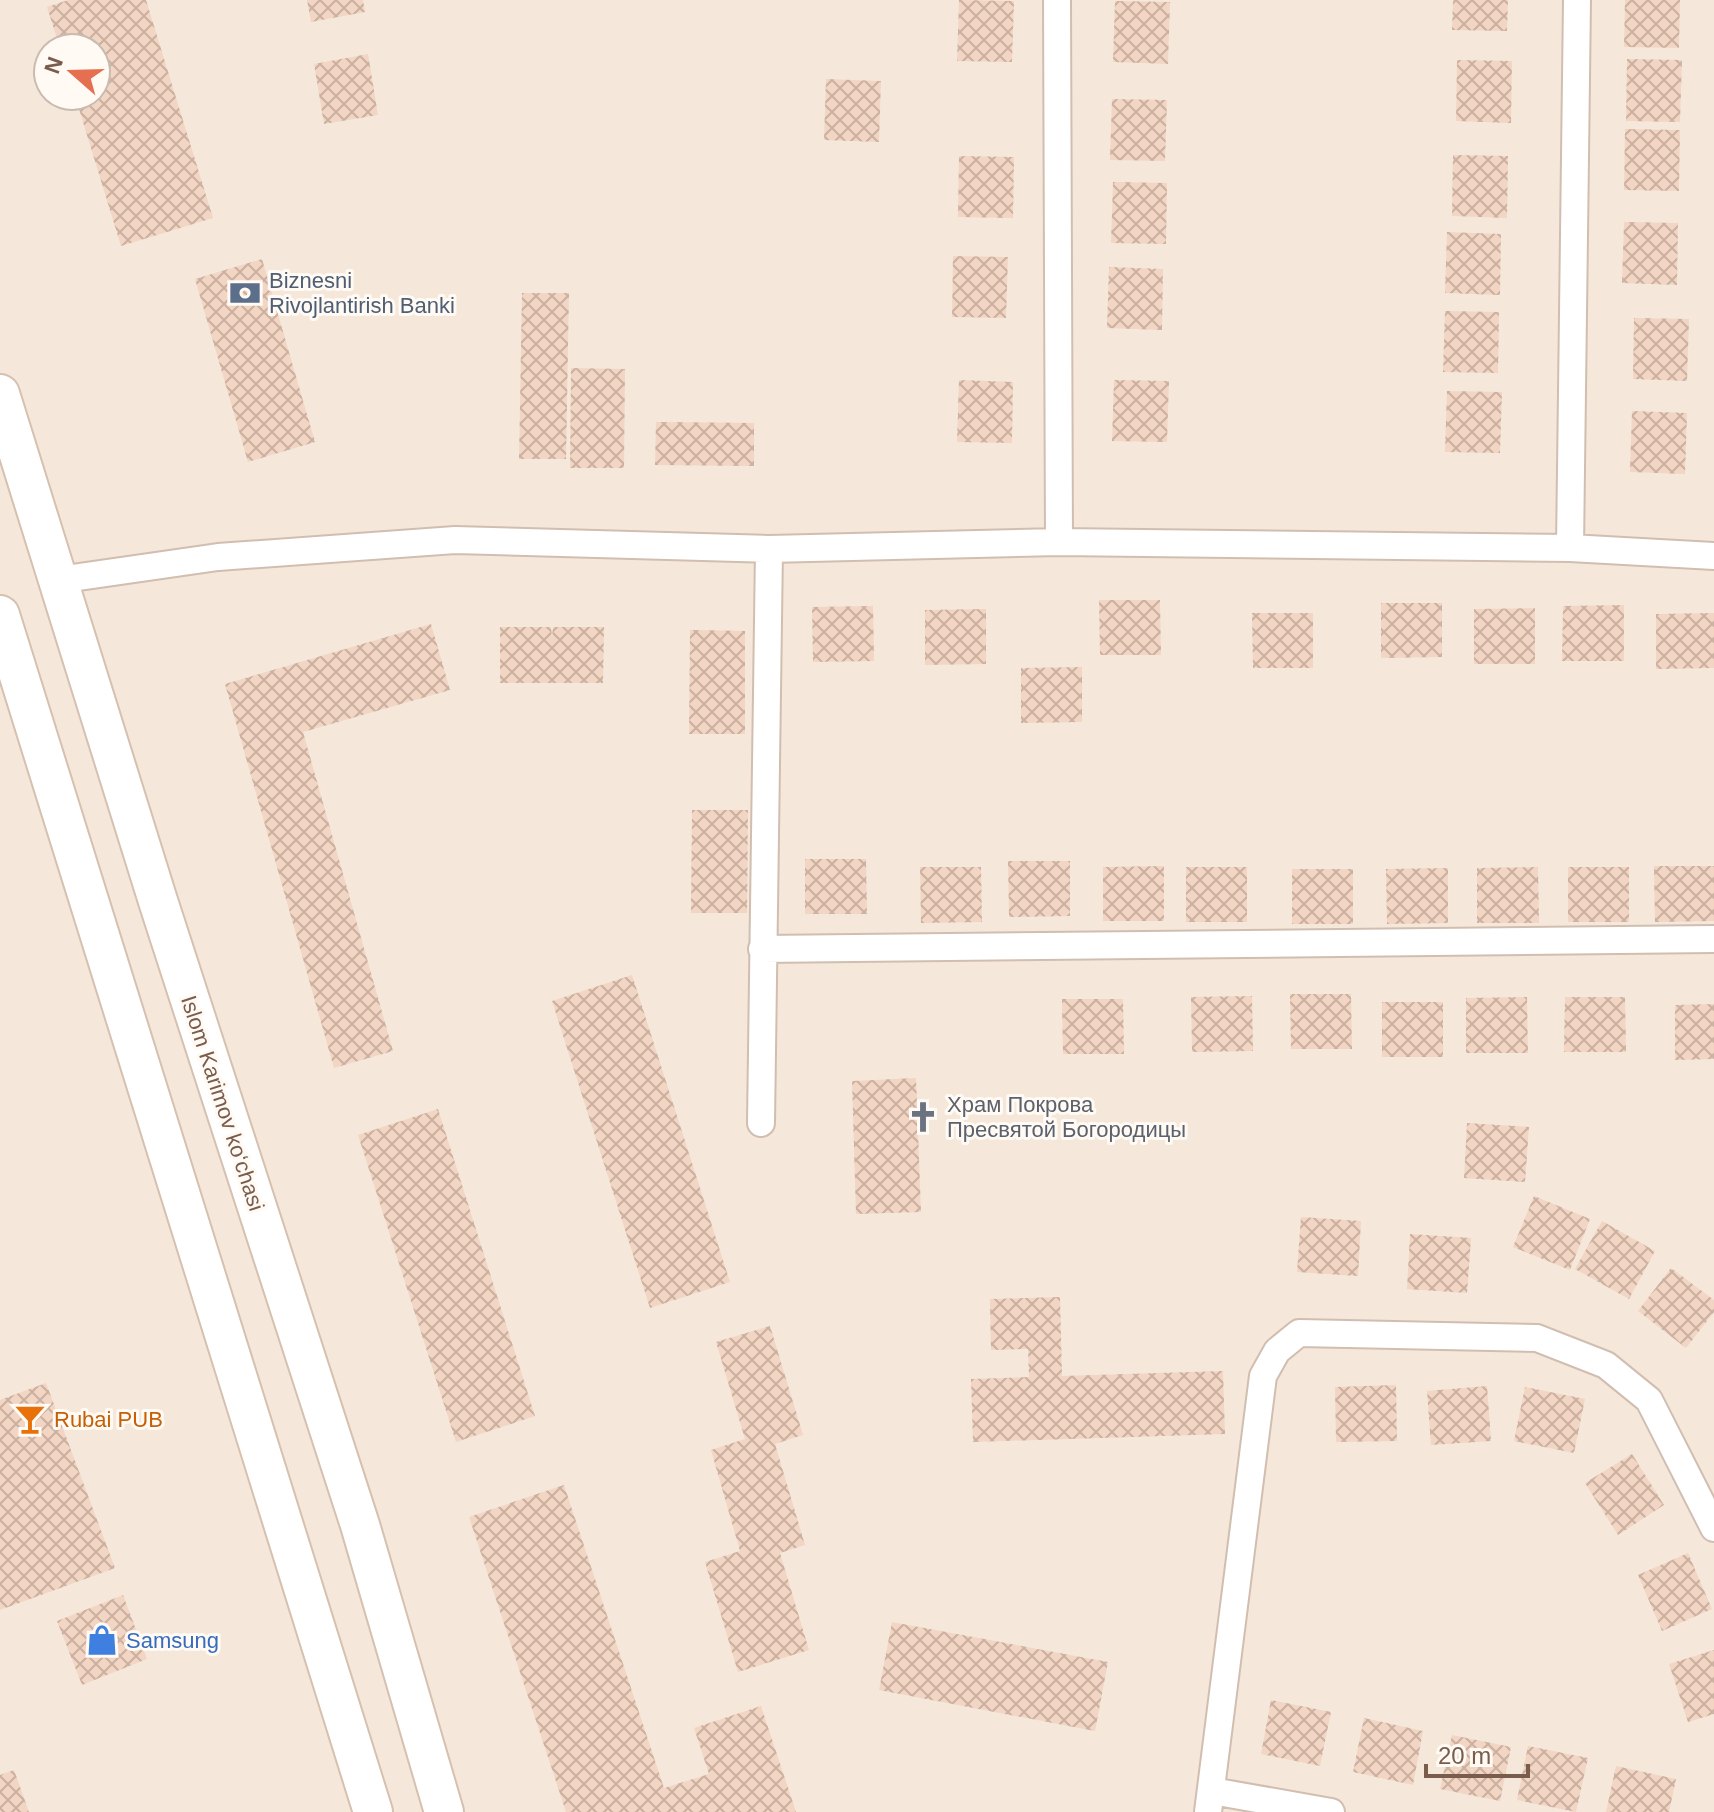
<svg xmlns="http://www.w3.org/2000/svg" width="1714" height="1812" font-family="Helvetica,sans-serif">
	<defs>
		<pattern id="building-cross-hatch" width="8" height="8" patternUnits="userSpaceOnUse" patternTransform="scale(2)"><rect width="8" height="8" fill="#f3d5c3"/><path d="M0 0l8 8M0 8l8-8" fill="none" stroke="#cab0a1"/></pattern>
	</defs>
	<rect width="100%" height="100%" fill="#fdf6ec"/>
	<path fill="#f5e8da" fill-rule="evenodd" d="M0 0H1714V1812H0ZM48 48H96V96H48Z"/>
	<path fill="url(#building-cross-hatch)" d="M68 0H146L213 218 121 246 75 96H96V48H60L47 7Z
		M307 0H363L365 12 311 22Z
		M959 0 1014 1 1012 62 957 61Z
		M1453 0H1508L1507 31 1452 30Z
		M1625 0H1680L1679 48 1624 47Z
		M1115 1 1170 2 1168 64 1113 62Z
		M368 54 378 115 324 124 314 64Z
		M1627 59 1682 60 1680 122 1626 121Z
		M1457 60 1512 61 1511 123 1456 121Z
		M826 79 881 81 879 142 824 140Z
		M1112 99 1167 100 1165 161 1110 160Z
		M1625 129 1680 130 1679 191 1624 190Z
		M1453 155 1508 156 1507 218 1452 216Z
		M959 156 1014 157 1013 218 958 217Z
		M1113 182 1167 183 1166 244 1111 243Z
		M1624 222 1678 223 1677 285 1622 283Z
		M1447 232 1501 234 1500 295 1445 293Z
		M953 256 1008 257 1006 318 952 317Z
		M262 259 315 442 248 462 195 279Z
		M1109 267 1163 269 1162 330 1107 328Z
		M522 293H569L566 459H519Z
		M1445 311 1499 312 1498 373 1443 372Z
		M1634 318 1689 319 1687 381 1633 379Z
		M571 368 625 369 624 468H570Z
		M959 380 1013 382 1012 443 957 442Z
		M1114 380 1169 381 1167 442 1112 441Z
		M1447 391 1502 392 1500 453 1445 452Z
		M1632 411 1687 413 1685 474 1630 472Z
		M656 422 754 423V466L655 465Z
		M1099 600H1160L1161 655H1100Z
		M1381 603H1442V657L1381 658Z
		M1624 605V661H1562L1563 606Z
		M873 606 874 661 813 662 812 607Z
		M1535 608V664H1474V609Z
		M986 609V664L925 665V610Z
		M1252 613H1313V668H1253Z
		M1714 613V668L1656 669V614Z
		M431 624 450 690 303 732 393 1051 334 1068 225 684Z
		M500 627H551L552 637 553 627H604L603 683H500Z
		M690 630 745 631V734H689Z
		M1082 667V722L1021 723V668Z
		M692 810H748L747 913H691Z
		M805 859H866L867 914H805Z
		M1008 861H1070V916L1009 917Z
		M1164 866V921H1103V867Z
		M1654 866H1714V921L1655 922Z
		M920 867H981L982 922 921 923Z
		M1186 867H1247V922H1186Z
		M1538 867 1539 923H1477V868Z
		M1568 867H1629V922H1568Z
		M1448 868V923L1387 924 1386 869Z
		M1292 869H1353V924H1292Z
		M632 975 730 1282 650 1308 552 1001Z
		M1290 994H1351L1352 1049H1291Z
		M1252 996 1253 1051 1192 1052 1191 997Z
		M1527 997 1528 1053H1466V998Z
		M1565 997H1625L1626 1052H1564Z
		M1062 999H1123L1124 1054H1063Z
		M1382 1002H1443V1057H1382Z
		M1714 1004V1059L1675 1060V1005Z
		M916 1078 921 1212 856 1214 852 1081Z
		M438 1109 535 1416 456 1442 358 1135Z
		M1467 1123 1529 1127 1525 1182 1464 1178Z
		M1534 1196 1590 1219 1570 1270 1513 1247Z
		M1301 1217 1361 1221 1358 1276 1297 1272Z
		M1602 1221 1655 1251 1629 1299 1575 1269Z
		M1410 1234 1471 1238 1467 1293 1407 1289Z
		M1671 1268 1714 1300V1312L1686 1348 1638 1311Z
		M1060 1297 1062 1376 1223 1371 1225 1434 973 1442 971 1379 1029 1377 1028 1349 991 1350 990 1299Z
		M770 1326 803 1435 775 1444 805 1545 780 1553 809 1650 738 1672 705 1562 740 1551 711 1450 745 1439 716 1342Z
		M46 1383 115 1568 0 1610V1400Z
		M1396 1385 1397 1441 1336 1442 1335 1387Z
		M1487 1386 1491 1441 1431 1445 1427 1391Z
		M1525 1387 1585 1399 1574 1453 1514 1441Z
		M1632 1454 1664 1505 1618 1535 1585 1483Z
		M564 1485 664 1788 709 1774 694 1728 761 1706 796 1812H566L469 1517Z
		M1688 1553 1712 1609 1662 1631 1638 1575Z
		M123 1595 147 1659 82 1685 57 1621Z
		M892 1622 1108 1662 1095 1731 879 1690Z
		M1714 1650V1714L1688 1722 1669 1664Z
		M1271 1700 1331 1712 1320 1766 1261 1754Z
		M1364 1718 1423 1731 1413 1785 1353 1772Z
		M1452 1735 1511 1747 1500 1801 1440 1789Z
		M1528 1746 1588 1758 1576 1812 1517 1800Z
		M1616 1766 1676 1779 1669 1812H1606Z
		M14 1770 29 1812H0V1775Z"/>
	<g fill="none" stroke-linecap="round" stroke-linejoin="round">
		<defs>
			<path id="street" d="M1057 0 1059 542
				M1570 548 1577 0
				M58 580 218 557 455 540 769 549 1059 542 1570 548 1714 556
				M762 949 1714 939
				M761 1123 769 549
				M1212 1791 1331 1812
				M1208 1812 1263 1376 1277 1351 1299 1333 1537 1338 1606 1365 1649 1400 1714 1528"/>
			<path id="secondary" d="M0 394 158 901 360 1525 444 1812
				M0 615 373 1812"/>
		</defs>
		<use href="#street" stroke="#d1beb0" stroke-width="30"/>
		<use href="#secondary" stroke="#d6c0b0" stroke-width="42"/>
		<use href="#street" stroke="#fff" stroke-width="26"/>
		<use href="#secondary" stroke="#fff" stroke-width="38"/>
	</g>
	<defs>
		<symbol id="bank-bare" viewBox="-9 -9 18 18"><path d="M-6-4H6V4H-6ZM0-2.3a2.3 2.3 0 1 0 0 4.6a2.3 2.3 0 1 0 0-4.6Z" fill="#5c6f8a" stroke="#fffaf3" stroke-width="2.5" paint-order="stroke"/></symbol>
		<symbol id="church-bare" viewBox="-9 -9 18 18"><path d="M-1.2-6h2.4v3.5h3.3v2.4h-3.3V6h-2.4V-.1h-3.3v-2.4h3.3Z" fill="#6b7280" stroke="#fffaf3" stroke-width="2.5" paint-order="stroke"/></symbol>
		<symbol id="bar-bare" viewBox="-9 -9 18 18"><path d="M-6-5H6L.8 .8V4.5H3.5V6h-7V4.5H-.8V.8Z" fill="#e8710a" stroke="#fffaf3" stroke-width="2.5" paint-order="stroke"/></symbol>
		<symbol id="shop-bare" viewBox="-9 -9 18 18"><path d="M-5-2.5h2.3a2.7 3.5 0 0 1 5.4 0H5L5.5 6h-11ZM-1.5-2.5h3a1.5 2.3 0 0 0-3 0Z" fill="#3f7fe0" stroke="#fffaf3" stroke-width="2.5" paint-order="stroke"/></symbol>
	</defs>
	<g fill-rule="evenodd">
		<use href="#bank-bare" x="223" y="271" width="44" height="44"/>
		<use href="#church-bare" x="901" y="1095" width="44" height="44"/>
		<use href="#bar-bare" x="8" y="1397" width="44" height="44"/>
		<use href="#shop-bare" x="80" y="1618" width="44" height="44"/>
	</g>
	<g text-anchor="middle" stroke-width="6" stroke-linejoin="round" paint-order="stroke">
		<g font-size="22" fill="#4e5e75" stroke="#fffaf3" text-anchor="start">
			<text x="269" y="288">Biznesni<tspan x="269" dy="25">Rivojlantirish Banki</tspan></text>
		</g>
		<g font-size="22" fill="#7a5c4d" stroke="#fffaf3">
			<text transform="translate(223 1103) rotate(72)" y="8">Islom Karimov ko‘chasi</text>
		</g>
		<g font-size="22" fill="#5b616d" stroke="#fffaf3" text-anchor="start">
			<text x="947" y="1112">Храм Покрова<tspan x="947" dy="25">Пресвятой Богородицы</tspan></text>
		</g>
		<g font-size="22" fill="#c56008" stroke="#fffaf3" text-anchor="start">
			<text x="54" y="1427">Rubai PUB</text>
		</g>
		<g font-size="22" fill="#366cbe" stroke="#fffaf3" text-anchor="start">
			<text x="126" y="1648">Samsung</text>
		</g>
	</g>
	<g transform="translate(72 72) rotate(290)"><circle r="38" fill="#fffaf3" stroke="#cabbb1" stroke-width="2"/>
	<path d="M0-6L14 30L0 20L-14 30Z" fill="#e76f51"/>
	<text y="-12" font-size="22" font-weight="bold" text-anchor="middle" fill="#7a5c4d">N</text>
	</g>
	<path d="M1426 1764v12h102v-12" fill="none" stroke="#7a5c4d" stroke-width="4"/>
	<text x="1438" y="1764" font-size="24" fill="#7a5c4d" stroke="#fffaf3" stroke-width="6" paint-order="stroke">20 m</text>
</svg>
